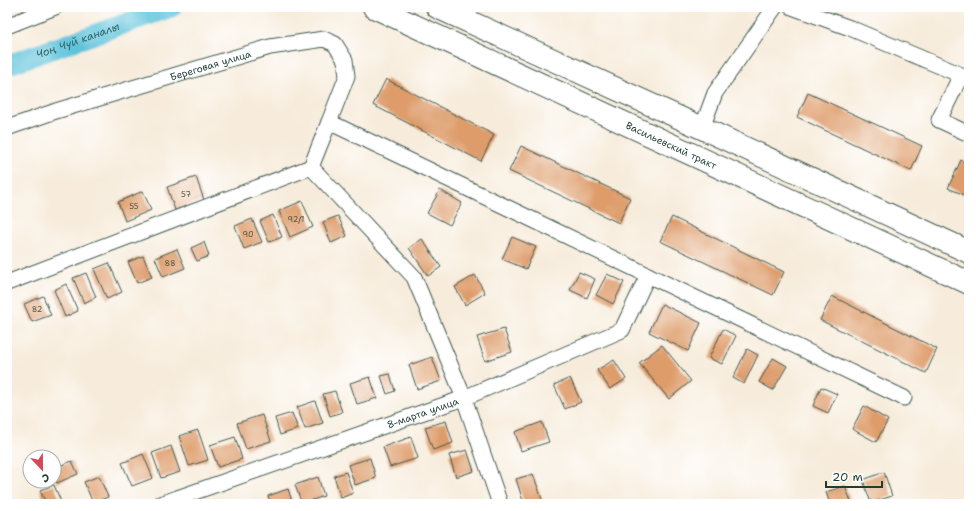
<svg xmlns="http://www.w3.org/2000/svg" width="976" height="511" font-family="'Shantell Sans',sans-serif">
	<rect width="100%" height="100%" fill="#fff"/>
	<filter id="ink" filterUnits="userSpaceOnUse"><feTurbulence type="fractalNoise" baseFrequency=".025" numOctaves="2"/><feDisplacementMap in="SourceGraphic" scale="8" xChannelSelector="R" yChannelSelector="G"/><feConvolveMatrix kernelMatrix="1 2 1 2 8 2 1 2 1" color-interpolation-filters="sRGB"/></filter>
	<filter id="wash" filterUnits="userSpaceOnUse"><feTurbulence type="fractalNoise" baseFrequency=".012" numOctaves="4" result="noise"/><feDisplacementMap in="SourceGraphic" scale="16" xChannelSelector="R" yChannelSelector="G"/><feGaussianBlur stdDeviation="0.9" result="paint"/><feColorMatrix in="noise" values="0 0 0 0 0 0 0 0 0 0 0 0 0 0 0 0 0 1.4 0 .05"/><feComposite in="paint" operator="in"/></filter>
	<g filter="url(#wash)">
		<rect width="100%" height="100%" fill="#f7ecdb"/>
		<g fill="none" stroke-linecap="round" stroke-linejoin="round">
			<path stroke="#5dc2db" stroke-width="20" id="s1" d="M7 65 172 7"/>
		</g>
		<g id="blocks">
			<path fill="#de9c6a" d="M386 79 494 135 481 161 373 105Z
				M808 93 922 146 911 171 797 117Z
				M521 146 630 198 619 223 509 171Z
				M961 160 969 164V197L948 188Z
				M196 177 204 200 175 210 167 187Z
				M440 190 462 203 450 225 427 213Z
				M143 191 151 210 125 221 118 202Z
				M302 201 313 227 290 237 279 211Z
				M273 215 282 237 269 242 260 221Z
				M338 216 347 236 331 243 323 222Z
				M672 217 784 272 773 295 660 241Z
				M252 219 262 242 244 249 235 226Z
				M512 237 536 247 526 269 502 259Z
				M422 239 441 267 428 276 409 248Z
				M204 242 209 256 197 261 191 248Z
				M177 249 185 268 163 277 155 258Z
				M143 256 152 277 137 283 128 262Z
				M109 263 122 292 107 299 94 269Z
				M579 272 595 279 587 298 570 290Z
				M86 273 96 297 84 303 73 278Z
				M607 274 624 282 613 304 596 295Z
				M475 275 485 293 465 305 455 287Z
				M66 284 78 311 65 317 54 290Z
				M43 296 51 315 32 322 24 304Z
				M832 296 937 349 926 373 820 320Z
				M662 304 701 323 688 351 649 332Z
				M504 329 512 352 485 361 477 337Z
				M723 329 736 336 722 364 709 358Z
				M662 345 691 381 669 399 639 363Z
				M747 349 758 355 744 384 733 378Z
				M432 357 441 381 417 389 409 365Z
				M773 358 787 366 773 390 759 382Z
				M614 360 626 379 610 389 597 370Z
				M390 374 395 391 387 394 381 376Z
				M370 377 377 398 357 404 350 383Z
				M570 378 581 402 565 409 554 385Z
				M821 387 837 394 828 413 813 406Z
				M335 391 342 412 330 416 323 394Z
				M315 401 323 423 305 429 297 407Z
				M864 406 888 420 876 442 852 429Z
				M292 413 298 429 280 435 275 418Z
				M262 415 271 441 246 449 237 423Z
				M446 421 453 443 433 450 425 427Z
				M542 422 549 442 521 451 515 432Z
				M198 430 208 460 189 466 179 436Z
				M235 437 242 459 218 467 210 445Z
				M411 437 418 458 390 467 383 447Z
				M171 446 180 472 161 478 152 453Z
				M467 450 474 471 456 477 449 455Z
				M143 454 153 478 132 486 122 463Z
				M370 458 376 478 355 485 348 465Z
				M72 461 78 474 57 483 54 476V468Z
				M346 472 353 493 341 498 334 476Z
				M884 472 892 496 871 503 863 480Z
				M533 474 543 502 536 504H524L516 479Z
				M99 476 108 497 93 503 84 482Z
				M318 477 324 496 302 504 295 485Z
				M54 485 62 504H46L40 490Z
				M845 486 852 504H830L826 492Z
				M288 489 293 504H271L268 496Z
				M25 501 27 504H17Z"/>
		</g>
	</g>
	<g filter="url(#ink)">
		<use href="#blocks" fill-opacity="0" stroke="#3f574d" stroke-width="1"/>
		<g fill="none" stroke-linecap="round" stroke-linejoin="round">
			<defs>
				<g id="minor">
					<path d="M792 7 850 28 961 75 939 120 969 134"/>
					<path d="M7 26 55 7"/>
					<path id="s2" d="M7 128 56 111 270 47 324 39 335 44 345 60 347 76 329 122"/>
					<path d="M702 128 715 93 775 7"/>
					<path d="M311 167 329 122 904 398"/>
					<path d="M311 167 414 277 464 398 500 504"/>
					<path d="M7 283 311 167"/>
					<path id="s3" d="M160 504 464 398 622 330 648 275"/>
				</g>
				<g id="primary">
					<path id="s4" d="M374 7 969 283"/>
					<path d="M437 7 702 128 969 252"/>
				</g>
			</defs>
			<use href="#minor" stroke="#3f574d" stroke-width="17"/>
			<use href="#primary" stroke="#3f574d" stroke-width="24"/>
			<use href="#minor" stroke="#fff" stroke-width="15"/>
			<use href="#primary" stroke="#fff" stroke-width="22"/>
		</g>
	</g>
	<g text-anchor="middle" stroke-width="4" stroke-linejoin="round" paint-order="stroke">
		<g font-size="8" fill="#4f5542">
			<text x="186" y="197">57</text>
			<text x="134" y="209">55</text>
			<text x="296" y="222">92/1</text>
			<text x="248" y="237">90</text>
			<text x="170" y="266">88</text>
			<text x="37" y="312">82</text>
		</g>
		<g font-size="10" fill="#1f3d34" stroke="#fff">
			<text dy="4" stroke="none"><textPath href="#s2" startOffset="213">Береговая улица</textPath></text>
			<text dy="4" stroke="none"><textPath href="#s4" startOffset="328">Васильевский тракт</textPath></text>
			<text dy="4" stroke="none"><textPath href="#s3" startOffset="278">8-марта улица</textPath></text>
		</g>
		<g font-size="11" font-style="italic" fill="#326566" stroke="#fff">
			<text dy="4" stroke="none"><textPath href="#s1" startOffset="75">Чоң Чүй каналы</textPath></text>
		</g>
	</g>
	<rect width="976" height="511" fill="none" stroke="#fff" stroke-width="24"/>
	<g transform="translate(42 469) rotate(158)"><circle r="19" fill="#ffffff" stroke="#a5b1ae"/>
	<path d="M0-3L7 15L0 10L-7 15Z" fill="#d1495b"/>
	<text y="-6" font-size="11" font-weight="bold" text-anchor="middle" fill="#1f3d34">С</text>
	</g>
	<path d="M826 481v6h56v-6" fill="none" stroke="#1f3d34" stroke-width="2"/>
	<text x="832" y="481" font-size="12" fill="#1f3d34" stroke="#ffffff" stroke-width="3" paint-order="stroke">20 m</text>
</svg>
